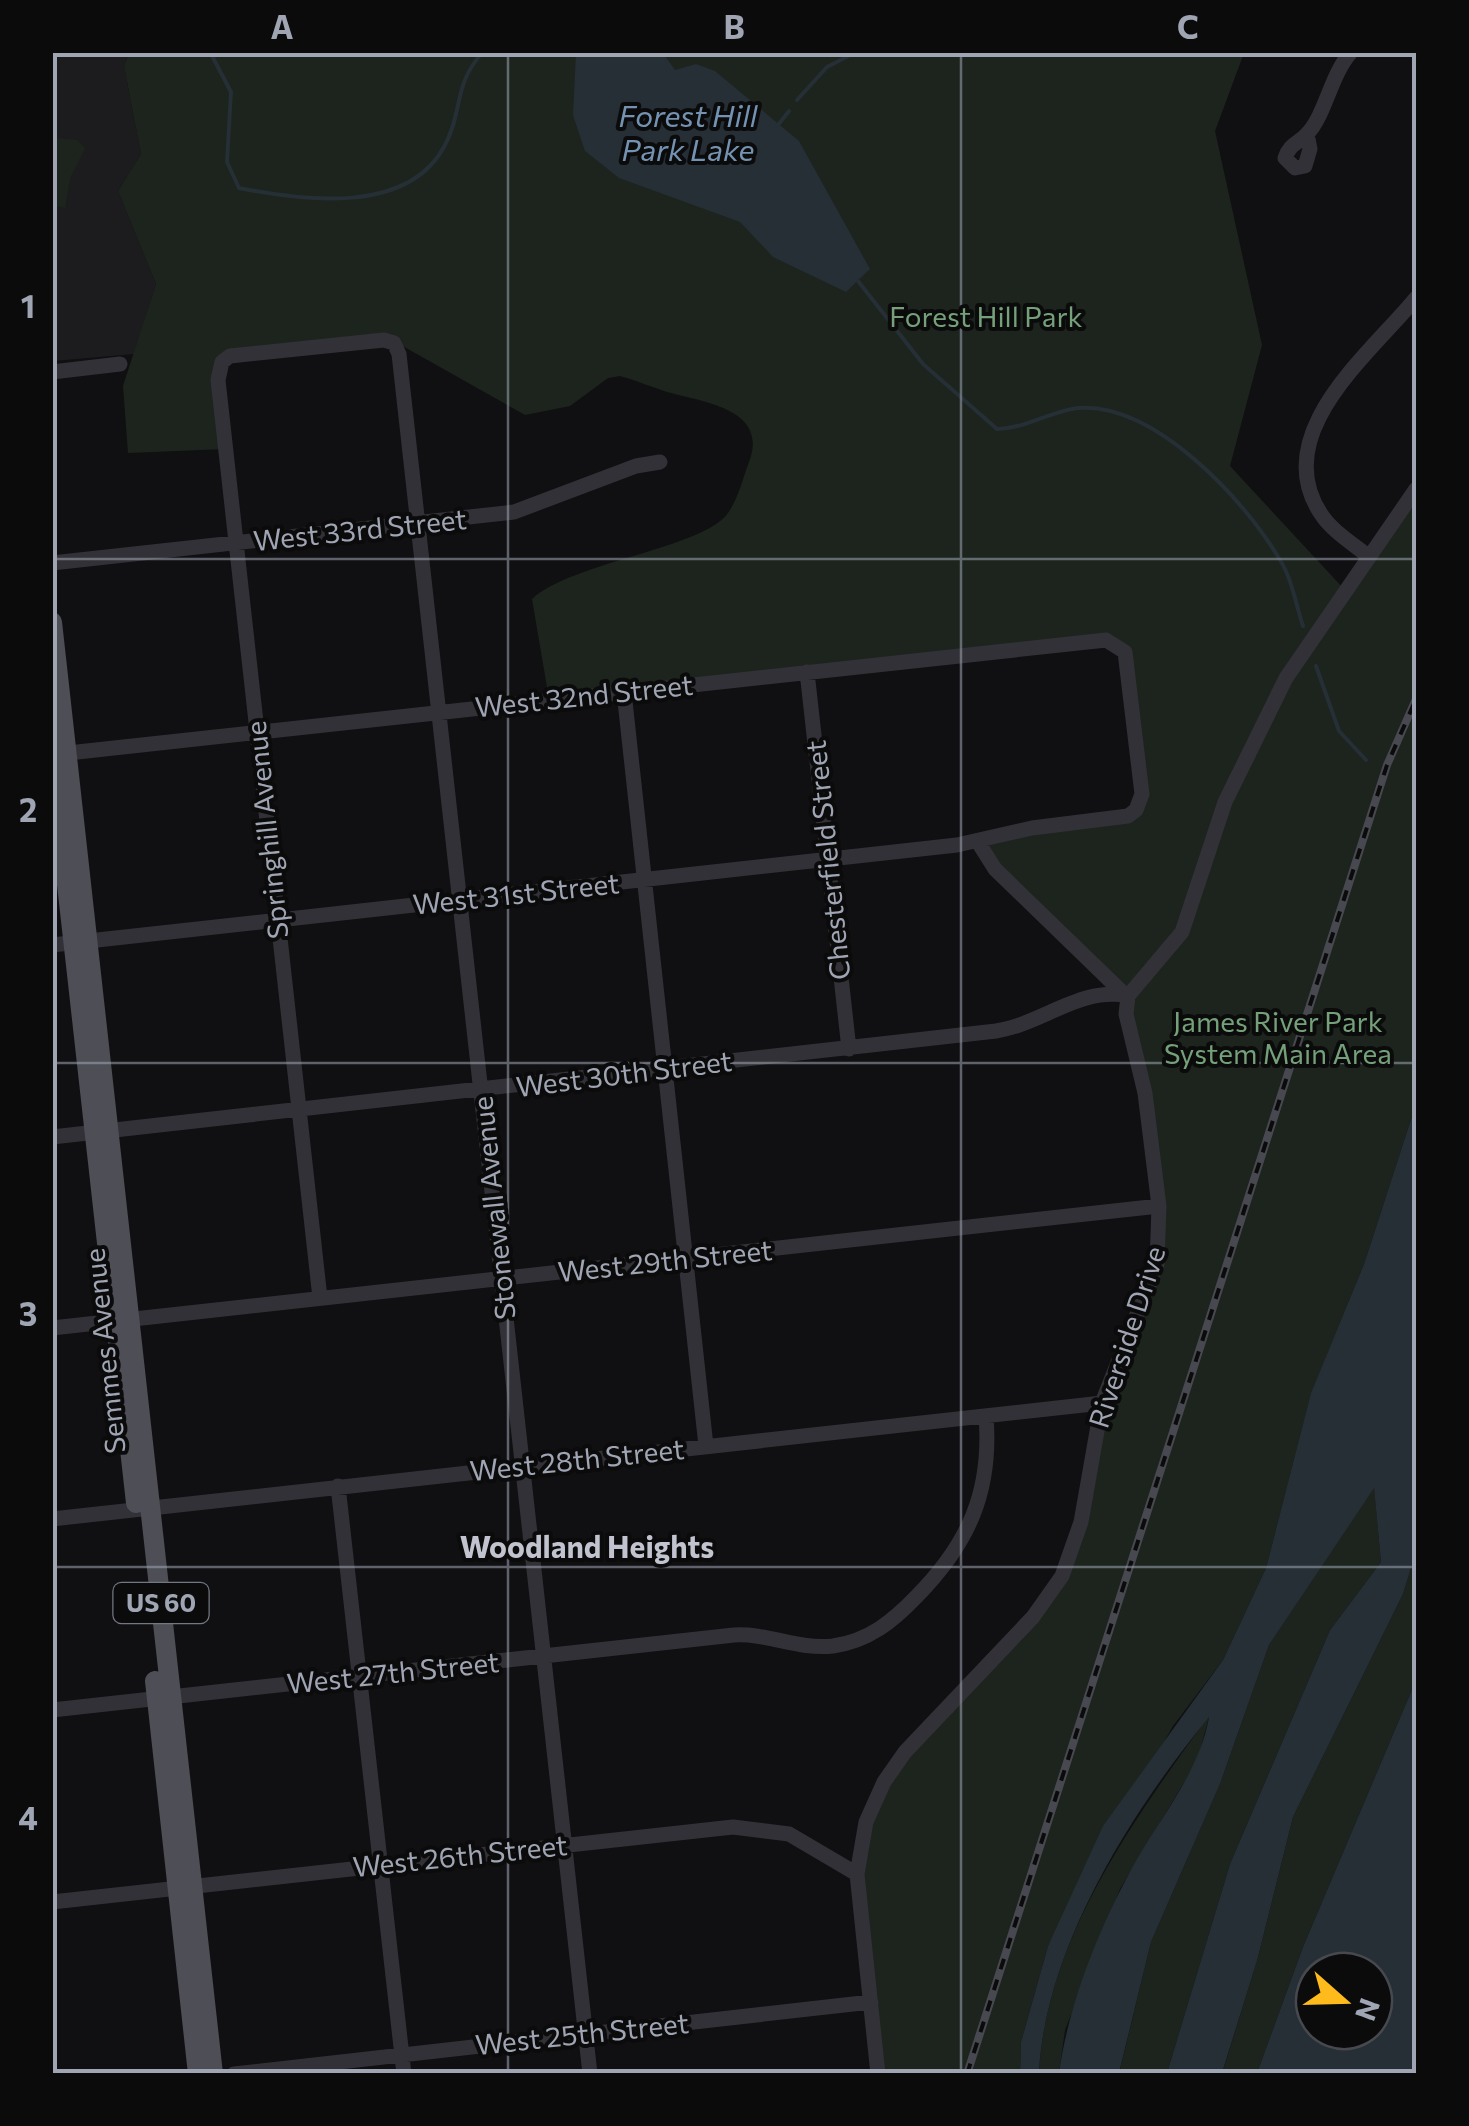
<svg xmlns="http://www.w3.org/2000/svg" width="1469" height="2126" font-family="Commissioner,sans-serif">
	<rect width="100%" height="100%" fill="#101012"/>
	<path fill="#1c1c1f" d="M57 53H129L124 66 141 154 118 191 156 284 134 354 53 361 52 59Z"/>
	<path fill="#1c241d" d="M129 53H1244L1215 131 1262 345 1230 466 1344 589 1416 489V1104L1364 1264 1311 1394 1266 1568 1223 1660 1173 1726 1048 1946 1021 2042 1020 2073H878L858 1886 876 1796 1062 1576 1095 1433 1159 1252 1127 1001 978 842 1124 817 1142 787 1116 643 549 699 532 599C572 562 704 548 728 513 738 499 743 478 749 462 770 407 699 402 664 391 649 386 635 380 620 376L608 378 570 406 525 415 392 340 223 362 225 449 128 453 123 386 156 284 118 191 141 154 124 66Z
		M53 138 77 140 85 148 70 178 65 208 53 205Z
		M1374 1486 1381 1562 1330 1630 1230 1864 1167 2073 1119 2074 1151 1942 1220 1784 1269 1645Z
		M1416 1552V1680L1303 1947 1257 2073 1222 2074 1257 1961 1293 1817 1403 1594Z
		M1210 1714 1197 1761 1120 1889 1065 2030 1059 2073 1039 2074C1046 1938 1134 1820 1210 1714Z"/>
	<path fill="#262e36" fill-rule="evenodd" d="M576 53H663L675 70 696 64 715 71 799 141 870 269 846 292 773 257 740 222 619 178 585 151 573 115Z
		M1416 1104V1552L1403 1594 1293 1817 1257 1961 1222 2073H1167L1230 1864 1330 1630 1381 1562 1374 1488 1269 1645 1220 1784 1151 1942 1119 2073H1059C1069 2001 1101 1923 1137 1859 1164 1813 1200 1769 1209 1717 1131 1812 1045 1948 1039 2073H1020L1021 2042 1048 1946 1103 1826 1223 1660 1266 1568 1311 1393 1364 1264Z
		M1416 1680V2073H1257L1303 1947ZM1314 1971H1374V2031H1314Z"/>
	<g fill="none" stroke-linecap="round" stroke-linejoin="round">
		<path stroke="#262e36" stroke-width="4" d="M210 52 231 92 227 162 239 188C304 201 409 215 445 145 463 112 453 84 483 52
			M797 100 827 67 856 52
			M778 125 789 111
			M858 281 923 364 997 429C1028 428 1053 410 1079 408 1155 403 1245 500 1280 560 1292 579 1296 605 1303 626
			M1316 666 1339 731 1366 760"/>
		<path stroke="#313137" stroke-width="15" d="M1307 134 1310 149 1305 166 1295 168 1285 158C1290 143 1298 144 1307 134 1326 114 1330 76 1351 52
			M52 372 120 364
			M1368 556C1352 543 1332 531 1321 514 1268 434 1369 355 1416 298
			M52 563 514 512 636 466 660 462
			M807 672 849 1049
			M624 692 706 1446
			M978 842 995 869 1123 993
			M52 945 957 845 1032 828 1128 816 1136 810 1142 794 1125 652 1106 640 59 754
			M52 1137 996 1031C1042 1024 1081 986 1128 996
			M320 1298 218 380 222 362 230 356 384 340 394 343 399 354 590 2074
			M52 1328 1159 1206
			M338 1486 404 2074
			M52 1519 1102 1403
			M52 1710 734 1635C768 1633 798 1650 833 1646 869 1641 893 1621 917 1596 969 1543 992 1491 986 1416
			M52 1902 733 1827 789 1834 857 1874
			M234 2074 871 2002
			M878 2074 857 1874 866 1822 884 1782 905 1752 1033 1617 1062 1576 1081 1522 1102 1403 1157 1264 1159 1206 1145 1093 1126 1014 1128 996 1182 932 1225 802 1286 678 1416 489"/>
		<path stroke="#4d4e56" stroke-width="20" d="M52 622 213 2074
			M52 750 136 1503
			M155 1681 198 2074"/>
		<defs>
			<path id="rail" d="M967 2074 1387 765 1416 699"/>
		</defs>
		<use href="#rail" stroke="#484950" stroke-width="8"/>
		<use href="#rail" stroke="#0b0b0c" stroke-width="4" stroke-dasharray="11" stroke-linecap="butt"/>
	</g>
	<path fill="none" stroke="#a0a5b3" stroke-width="2.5" stroke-opacity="0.55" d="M508 52V2074M961 52V2074M52 559H1416M52 1063H1416M52 1567H1416"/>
	<g text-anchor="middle" stroke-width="8" stroke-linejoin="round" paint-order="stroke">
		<rect fill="#0b0b0c" stroke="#737781" stroke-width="2.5" x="113.5" y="1583" width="95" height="40" rx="8"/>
		<g font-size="25" font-weight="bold" fill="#a0a5b3">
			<text x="161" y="1612">US 60</text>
		</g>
		<g font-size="28" fill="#75a07a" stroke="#0b0b0c">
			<text x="986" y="327">Forest Hill Park</text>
			<text x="1278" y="1032">James River Park<tspan x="1278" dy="32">System Main Area</tspan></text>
		</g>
		<g font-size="28" fill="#a0a5b3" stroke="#0b0b0c">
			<text transform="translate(360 530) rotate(-6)" y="10">West 33rd Street</text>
			<text transform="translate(584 696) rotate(-6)" y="10">West 32nd Street</text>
			<text transform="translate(267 830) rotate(-96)" y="10">Springhill Avenue</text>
			<text transform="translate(828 860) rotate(-96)" y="10">Chesterfield Street</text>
			<text transform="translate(516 894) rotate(-6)" y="10">West 31st Street</text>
			<text transform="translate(624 1074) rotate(-7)" y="10">West 30th Street</text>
			<text transform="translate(494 1208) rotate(-96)" y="10">Stonewall Avenue</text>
			<text transform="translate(665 1261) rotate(-6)" y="10">West 29th Street</text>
			<text transform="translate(1127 1337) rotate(-72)" y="10">Riverside Drive</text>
			<text transform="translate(105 1351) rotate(-96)" y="10">Semmes Avenue</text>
			<text transform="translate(577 1460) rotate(-6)" y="10">West 28th Street</text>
			<text transform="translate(393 1673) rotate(-6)" y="10">West 27th Street</text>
			<text transform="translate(460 1856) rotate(-6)" y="10">West 26th Street</text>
			<text transform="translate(582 2034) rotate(-6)" y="10">West 25th Street</text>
		</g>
		<g font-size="30" font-style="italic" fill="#7492b2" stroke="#0b0b0c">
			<text x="688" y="127">Forest Hill<tspan x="688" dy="34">Park Lake</tspan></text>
		</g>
		<g font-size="30" font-weight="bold" fill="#c1c4cf" stroke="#0b0b0c">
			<text x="587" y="1558">Woodland Heights</text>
		</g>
	</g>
	<rect width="1469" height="2126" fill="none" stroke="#0b0b0c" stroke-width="110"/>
	<g transform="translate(1344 2001) rotate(110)"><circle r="48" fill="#0b0b0c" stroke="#47494f" stroke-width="2.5"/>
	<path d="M0-8L18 38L0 25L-18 38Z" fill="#febb1b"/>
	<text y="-15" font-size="28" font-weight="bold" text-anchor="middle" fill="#a0a5b3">N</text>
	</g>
	<rect x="55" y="55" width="1359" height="2016" fill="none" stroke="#a0a5b3" stroke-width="4"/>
	<g font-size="32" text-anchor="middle" font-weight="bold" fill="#a0a5b3">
		<text x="282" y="39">A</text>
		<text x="734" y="39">B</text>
		<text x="1188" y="39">C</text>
		<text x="28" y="318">1</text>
		<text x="28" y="822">2</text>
		<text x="28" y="1326">3</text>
		<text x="28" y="1830">4</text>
	</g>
</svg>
